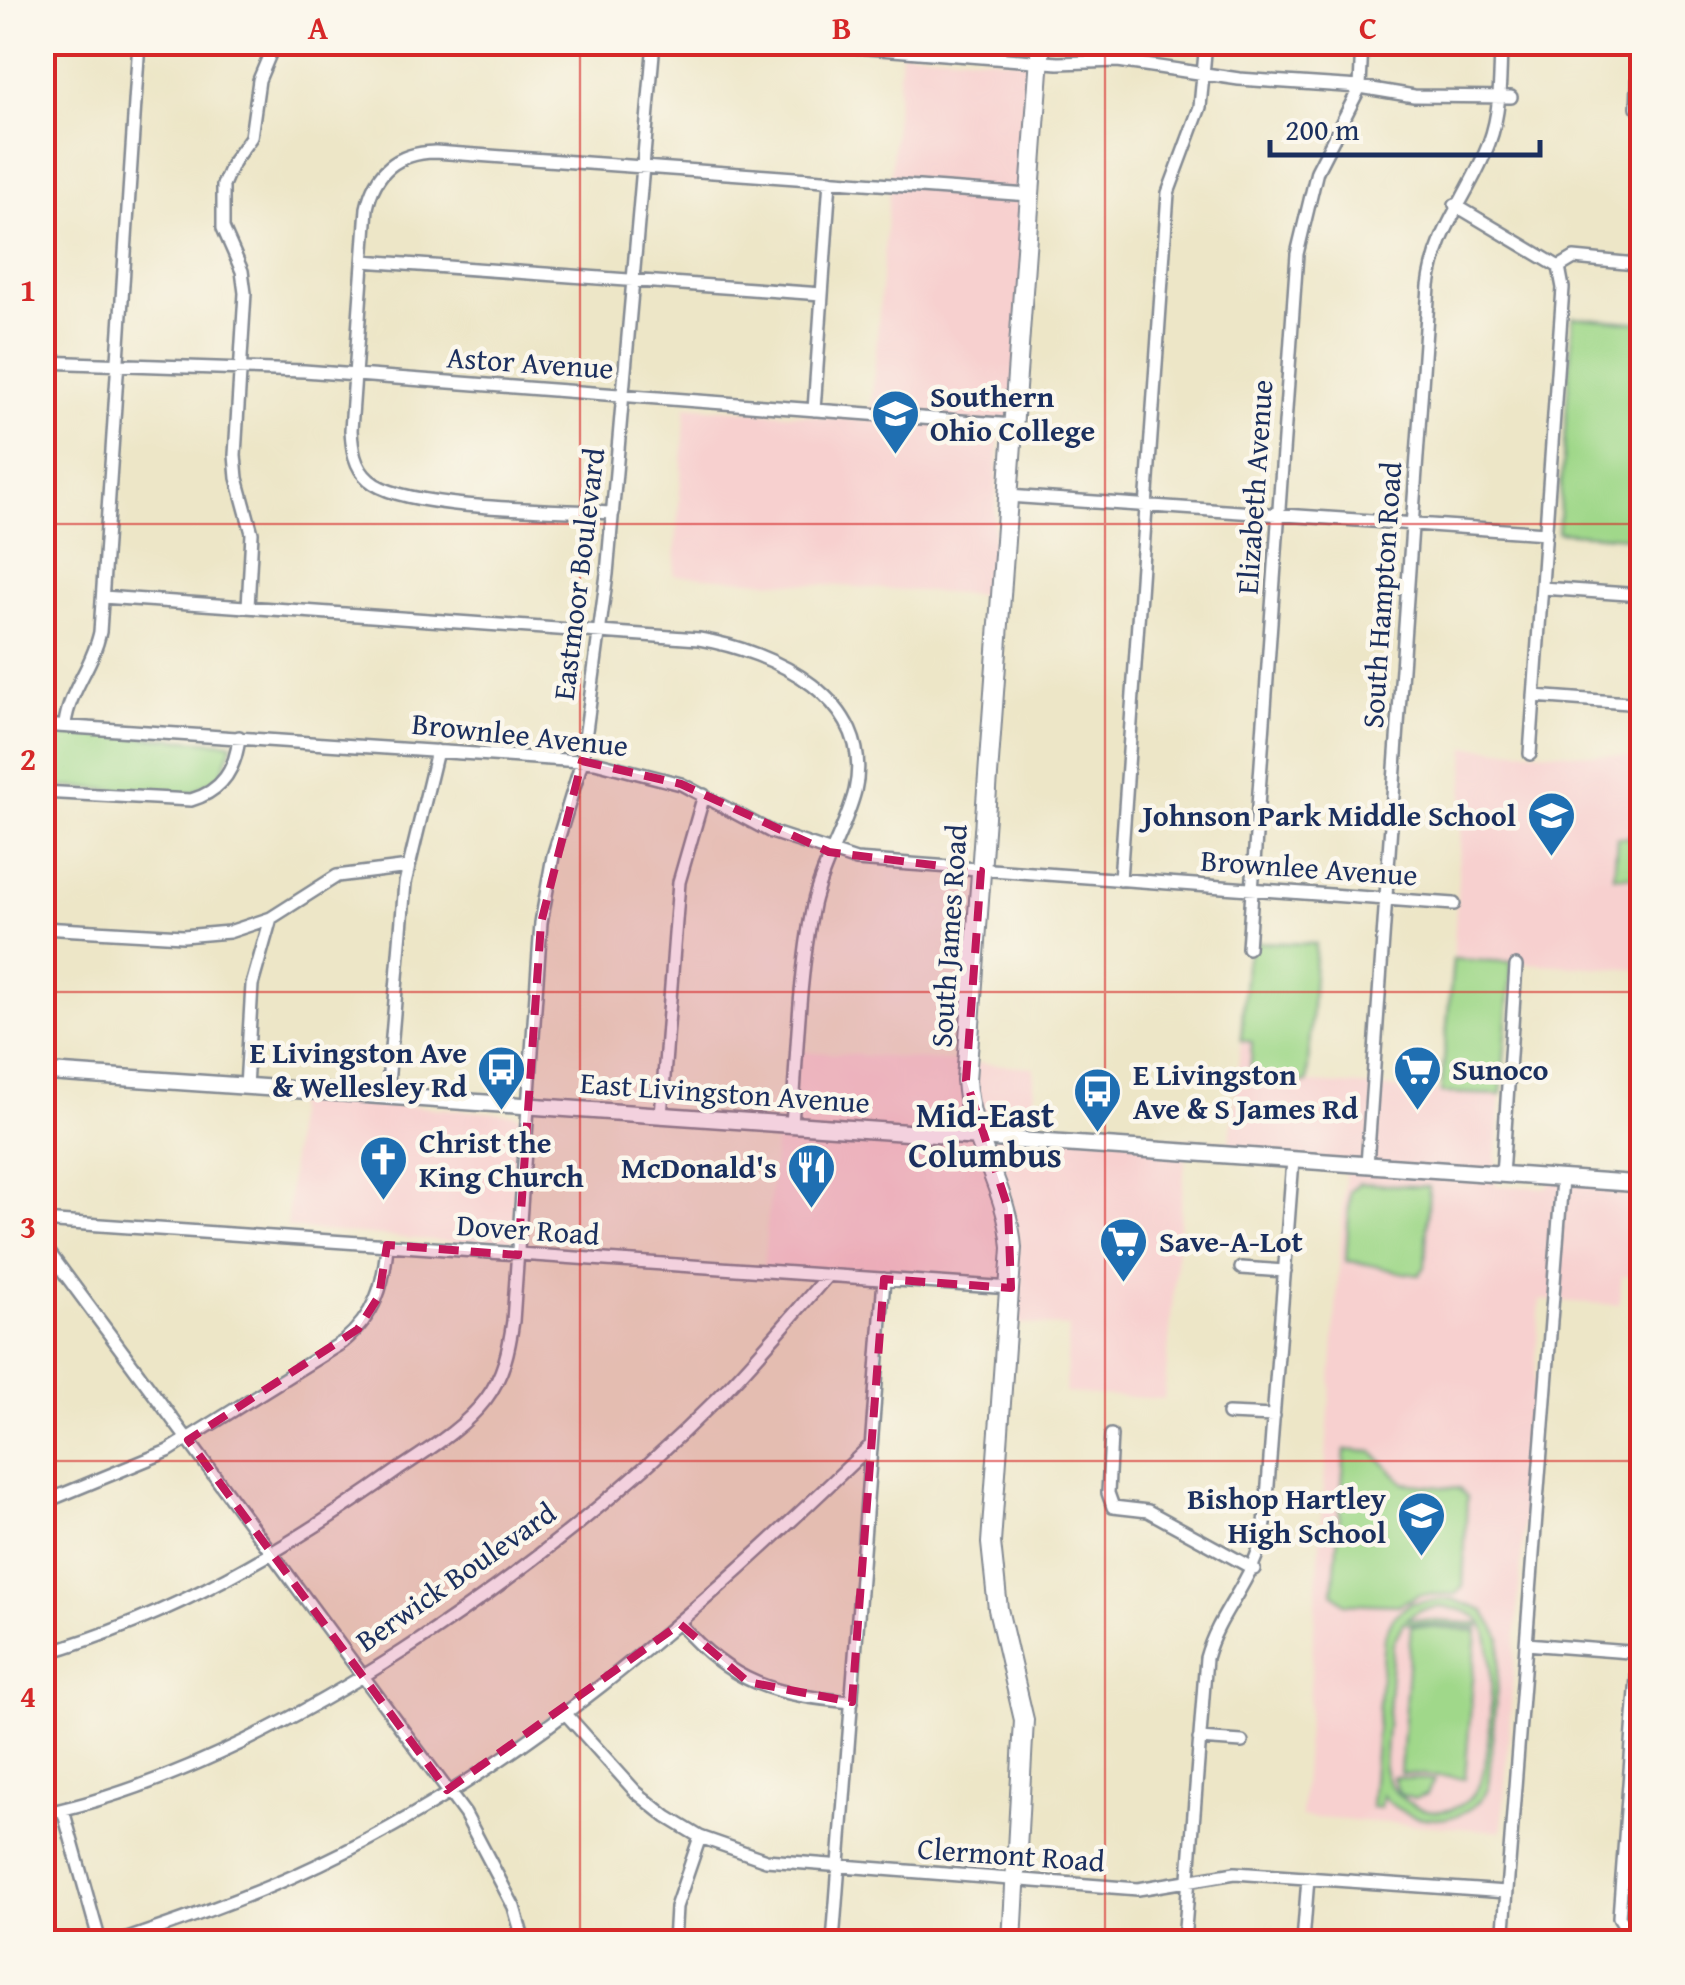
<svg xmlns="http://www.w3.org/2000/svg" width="1685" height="1985" font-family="'Gentium Book Plus',serif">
	<rect width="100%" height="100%" fill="#fbf7ec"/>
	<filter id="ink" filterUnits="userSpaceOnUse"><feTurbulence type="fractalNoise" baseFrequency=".01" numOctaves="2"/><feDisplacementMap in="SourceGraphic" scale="20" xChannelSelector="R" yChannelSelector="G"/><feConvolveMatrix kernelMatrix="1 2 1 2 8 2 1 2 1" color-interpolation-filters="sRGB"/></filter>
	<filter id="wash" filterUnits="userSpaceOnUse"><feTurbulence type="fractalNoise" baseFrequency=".0048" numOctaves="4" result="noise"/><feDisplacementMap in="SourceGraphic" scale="40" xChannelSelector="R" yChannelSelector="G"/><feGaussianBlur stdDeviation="2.25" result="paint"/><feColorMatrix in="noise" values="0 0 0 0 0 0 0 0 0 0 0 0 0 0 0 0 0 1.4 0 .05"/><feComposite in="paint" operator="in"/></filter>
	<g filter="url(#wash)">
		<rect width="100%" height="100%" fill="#ede6c7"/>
		<path fill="#f7d0cf" d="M901 51 1039 61 1013 431 1000 434 990 596 674 575 686 406 870 420Z
			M1466 747 1642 757V970L1453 959Z
			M1241 1040 1252 1042 1250 1079 1501 1095 1495 1185 1548 1188 1550 1177 1642 1184V1277L1622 1276 1619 1305 1540 1300 1502 1831 1301 1817 1346 1164 1186 1152 1164 1399 1065 1393 1069 1327 1008 1323 1011 1286 763 1270 777 1122 791 1123 798 1051 1034 1067 1033 1132 1230 1141Z
			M295 1097 516 1114 522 1118 512 1243 509 1247 287 1228Z"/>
		<path fill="#a0d88a" stroke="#5e8474" stroke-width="2.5" fill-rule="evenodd" d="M1573 317 1642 323V538L1558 532Z
			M42 730 232 743V746L221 775 190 794 43 786Z
			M1636 781 1642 782V877L1614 876 1617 837 1627 838 1633 832Z
			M1254 942 1316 944 1307 1083 1250 1079 1252 1042 1241 1040 1246 965Z
			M1453 959 1512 962 1501 1095 1441 1093Z
			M1359 1183 1429 1187 1425 1267 1419 1275C1393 1273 1373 1263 1346 1261L1350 1191Z
			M1345 1450 1373 1452 1404 1483 1459 1489 1467 1497 1463 1587 1456 1594 1419 1595 1398 1605 1344 1603 1333 1593Z
			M1452 1599 1484 1611 1501 1639 1488 1789C1467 1828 1409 1828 1382 1795L1380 1808 1371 1807 1384 1637 1393 1618 1410 1603ZM1440 1607C1456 1608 1472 1610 1482 1623 1498 1645 1491 1765 1477 1789 1452 1830 1391 1809 1384 1768L1393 1643 1403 1623 1479 1628V1624L1407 1619 1419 1610Z
			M1411 1626 1477 1631 1465 1778 1400 1773Z
			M1393 1777 1434 1780 1427 1794 1414 1799 1399 1794Z"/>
	</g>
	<g filter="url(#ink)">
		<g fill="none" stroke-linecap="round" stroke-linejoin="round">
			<defs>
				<path id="street" d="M791 42 1058 63 1118 61 1239 79 1360 87 1414 96 1511 97
					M1640 42 1637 107H1642
					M1455 205 1559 267
					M363 261 822 294
					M1559 267 1574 258 1636 264
					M42 362 304 371 1013 425
					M814 410 830 180
					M1008 496 1546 533
					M613 513C561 509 403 511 369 480 354 467 352 448 351 430L367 208C375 171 397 153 435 152L1030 195
					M1542 588 1642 595
					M103 597 699 639C772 651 876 699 855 791 845 830 822 865 813 905 799 976 797 1053 792 1125
					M248 607 252 533 237 478 235 455 245 293 242 271 223 228V185L233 162 251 137 259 80 275 42
					M1534 696 1642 704
					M65 724C69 691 93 666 100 632L139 42
					M42 725 595 762 681 784 771 832 856 860 1454 904
					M1530 754 1563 288 1559 267
					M42 792 191 800C222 791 236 769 239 737
					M1120 880 1168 193 1200 107 1206 42
					M42 928 183 936 229 932 271 918 337 876 409 867
					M1248 948 1297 254 1317 171 1360 87 1362 42
					M246 1087 252 985 271 918
					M387 1096 405 883 437 751
					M661 1116 679 882 704 795
					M1367 1165 1429 286C1437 226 1469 197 1489 143 1501 111 1500 76 1501 42
					M1502 1175 1516 966
					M1636 1184 1642 1101
					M42 1221 1011 1288
					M42 1243 465 1814 514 1907 524 1942
					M1241 1268 1285 1271
					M1228 1414 1274 1416
					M1111 1435 1108 1493 1113 1507 1148 1511 1254 1569
					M42 1503 168 1451 343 1342C375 1315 384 1286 387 1245
					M1642 1611 1619 1917 1626 1928 1642 1931
					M680 1624C732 1684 775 1695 852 1702
					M1526 1644 1642 1653
					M42 1654C173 1617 289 1548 398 1470 429 1449 463 1429 486 1399 504 1375 509 1349 513 1321L541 923 553 856 582 761 607 574 654 42
					M565 1713 636 1792 667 1817 700 1837 766 1860 1138 1889 1235 1873 1506 1892
					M1199 1739 1242 1742
					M63 1810 100 1942
					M42 1814C270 1767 553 1564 716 1400 755 1361 791 1317 828 1275
					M118 1942C178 1922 238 1901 296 1875 517 1776 699 1611 871 1445
					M674 1942 676 1907 700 1837
					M833 1942 884 1279
					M1184 1942 1206 1658C1220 1608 1256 1581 1265 1524L1293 1160
					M1303 1942 1308 1878
					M1503 1942 1562 1179"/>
				<path id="secondary" d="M42 1072 1642 1184"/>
				<path id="primary" d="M1012 1942 1024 1720 998 1609 991 1543 1012 1248C1008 1188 969 1139 966 1080L1041 42"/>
			</defs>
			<use href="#street" stroke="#848a92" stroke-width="16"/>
			<use href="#secondary" stroke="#848a92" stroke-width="20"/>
			<use href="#primary" stroke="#848a92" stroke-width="22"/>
			<use href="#street" stroke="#fff" stroke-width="11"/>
			<use href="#secondary" stroke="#fff" stroke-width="15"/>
			<use href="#primary" stroke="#fff" stroke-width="18"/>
		</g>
	</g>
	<path fill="#c2185b" fill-opacity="0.2" stroke="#c2185b" stroke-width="8" stroke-dasharray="20 12" stroke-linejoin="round" d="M582 761 681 784 829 852 981 871 966 1080 1008 1208 1011 1288 884 1279 852 1702 748 1682 680 1624 447 1790 188 1440 358 1329 379 1296 387 1245 518 1255 541 923Z"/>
	<path fill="none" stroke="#d62828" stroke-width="2.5" stroke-opacity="0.55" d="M580 42V1942M1105 42V1942M42 524H1642M42 992H1642M42 1461H1642"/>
	<defs>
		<symbol id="university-pin" viewBox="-11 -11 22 30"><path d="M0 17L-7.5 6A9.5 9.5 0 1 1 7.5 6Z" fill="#1f6fb2" stroke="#fbf7ec"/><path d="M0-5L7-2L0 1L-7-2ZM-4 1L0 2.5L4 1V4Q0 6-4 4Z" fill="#fff"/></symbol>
		<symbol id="school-pin" viewBox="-11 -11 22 30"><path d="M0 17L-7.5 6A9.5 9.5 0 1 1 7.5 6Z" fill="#1f6fb2" stroke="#fbf7ec"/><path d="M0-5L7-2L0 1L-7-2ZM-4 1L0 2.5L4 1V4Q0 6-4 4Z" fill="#fff"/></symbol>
		<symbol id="bus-pin" viewBox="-11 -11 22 30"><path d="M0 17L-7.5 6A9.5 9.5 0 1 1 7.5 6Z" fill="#1f6fb2" stroke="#fbf7ec"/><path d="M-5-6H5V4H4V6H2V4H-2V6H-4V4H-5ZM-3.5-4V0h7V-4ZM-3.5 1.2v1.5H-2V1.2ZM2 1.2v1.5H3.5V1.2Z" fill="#fff"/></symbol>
		<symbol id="supermarket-pin" viewBox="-11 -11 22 30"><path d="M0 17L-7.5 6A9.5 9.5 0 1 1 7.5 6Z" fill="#1f6fb2" stroke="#fbf7ec"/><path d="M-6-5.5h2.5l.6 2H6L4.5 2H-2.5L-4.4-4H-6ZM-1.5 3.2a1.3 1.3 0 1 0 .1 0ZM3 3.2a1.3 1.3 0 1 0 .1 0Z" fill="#fff"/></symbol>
		<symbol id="church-pin" viewBox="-11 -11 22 30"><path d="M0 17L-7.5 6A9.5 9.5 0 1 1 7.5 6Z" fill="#1f6fb2" stroke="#fbf7ec"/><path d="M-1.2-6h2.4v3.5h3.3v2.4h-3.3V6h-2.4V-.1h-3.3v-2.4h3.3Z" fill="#fff"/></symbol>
		<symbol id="restaurant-pin" viewBox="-11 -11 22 30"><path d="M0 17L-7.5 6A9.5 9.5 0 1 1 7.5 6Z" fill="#1f6fb2" stroke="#fbf7ec"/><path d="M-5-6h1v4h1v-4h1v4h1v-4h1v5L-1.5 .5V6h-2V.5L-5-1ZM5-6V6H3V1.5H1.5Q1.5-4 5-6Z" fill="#fff"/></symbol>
	</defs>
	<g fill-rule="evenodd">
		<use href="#university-pin" x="868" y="386" width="55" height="75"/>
		<use href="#school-pin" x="1524" y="788" width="55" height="75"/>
		<use href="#bus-pin" x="474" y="1042" width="55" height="75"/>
		<use href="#supermarket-pin" x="1390" y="1042" width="55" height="75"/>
		<use href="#bus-pin" x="1070" y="1064" width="55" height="75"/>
		<use href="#church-pin" x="356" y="1132" width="55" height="75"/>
		<use href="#restaurant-pin" x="784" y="1140" width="55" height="75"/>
		<use href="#supermarket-pin" x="1096" y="1214" width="55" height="75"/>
		<use href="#school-pin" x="1394" y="1488" width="55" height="75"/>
	</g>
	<g text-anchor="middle" stroke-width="9" stroke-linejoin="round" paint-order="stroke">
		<g font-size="30" fill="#1b2f5e" stroke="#fbf7ec">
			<text transform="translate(530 363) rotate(4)" y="10">Astor Avenue</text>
			<text transform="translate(1255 487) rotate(-86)" y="10">Elizabeth Avenue</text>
			<text transform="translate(579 574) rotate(-83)" y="10">Eastmoor Boulevard</text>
			<text transform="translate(1382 595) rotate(-86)" y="10">South Hampton Road</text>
			<text transform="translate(520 735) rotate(6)" y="10">Brownlee Avenue</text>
			<text transform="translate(1309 868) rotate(4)" y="10">Brownlee Avenue</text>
			<text transform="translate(949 936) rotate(-86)" y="10">South James Road</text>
			<text transform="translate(725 1093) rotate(4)" y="10">East Livingston Avenue</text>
			<text transform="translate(528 1230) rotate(4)" y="10">Dover Road</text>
			<text transform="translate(456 1577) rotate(-35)" y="10">Berwick Boulevard</text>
			<text transform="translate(1011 1855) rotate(4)" y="10">Clermont Road</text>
		</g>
		<g font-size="30" font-weight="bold" fill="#1b2f5e" stroke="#fbf7ec" text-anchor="start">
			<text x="930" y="407">Southern<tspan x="930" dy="34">Ohio College</tspan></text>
			<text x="1516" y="826" text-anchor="end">Johnson Park Middle School</text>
			<text x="467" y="1063" text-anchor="end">E Livingston Ave<tspan x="467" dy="34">&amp; Wellesley Rd</tspan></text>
			<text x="1452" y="1080">Sunoco</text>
			<text x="1133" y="1085">E Livingston<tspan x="1133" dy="34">Ave &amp; S James Rd</tspan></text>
			<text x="419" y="1153">Christ the<tspan x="419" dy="34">King Church</tspan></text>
			<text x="777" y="1178" text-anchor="end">McDonald's</text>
			<text x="1159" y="1252">Save-A-Lot</text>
			<text x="1386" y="1509" text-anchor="end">Bishop Hartley<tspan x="1386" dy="34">High School</tspan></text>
		</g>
		<g font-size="35" font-weight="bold" fill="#1b2f5e" stroke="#fbf7ec">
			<text x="985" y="1127">Mid-East<tspan x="985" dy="40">Columbus</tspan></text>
		</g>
	</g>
	<rect width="1685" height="1985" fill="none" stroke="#fbf7ec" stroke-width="110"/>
	<path d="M1270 140v15h270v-15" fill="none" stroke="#1b2f5e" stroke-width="5"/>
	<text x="1285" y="140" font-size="30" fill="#1b2f5e" stroke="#fbf7ec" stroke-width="8" paint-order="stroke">200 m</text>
	<rect x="55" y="55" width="1575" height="1875" fill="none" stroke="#d62828" stroke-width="4"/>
	<g font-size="32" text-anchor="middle" font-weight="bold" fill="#d62828">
		<text x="318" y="39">A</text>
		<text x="842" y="39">B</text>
		<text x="1368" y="39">C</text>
		<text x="28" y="301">1</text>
		<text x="28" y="770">2</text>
		<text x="28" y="1238">3</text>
		<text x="28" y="1707">4</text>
	</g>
</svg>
